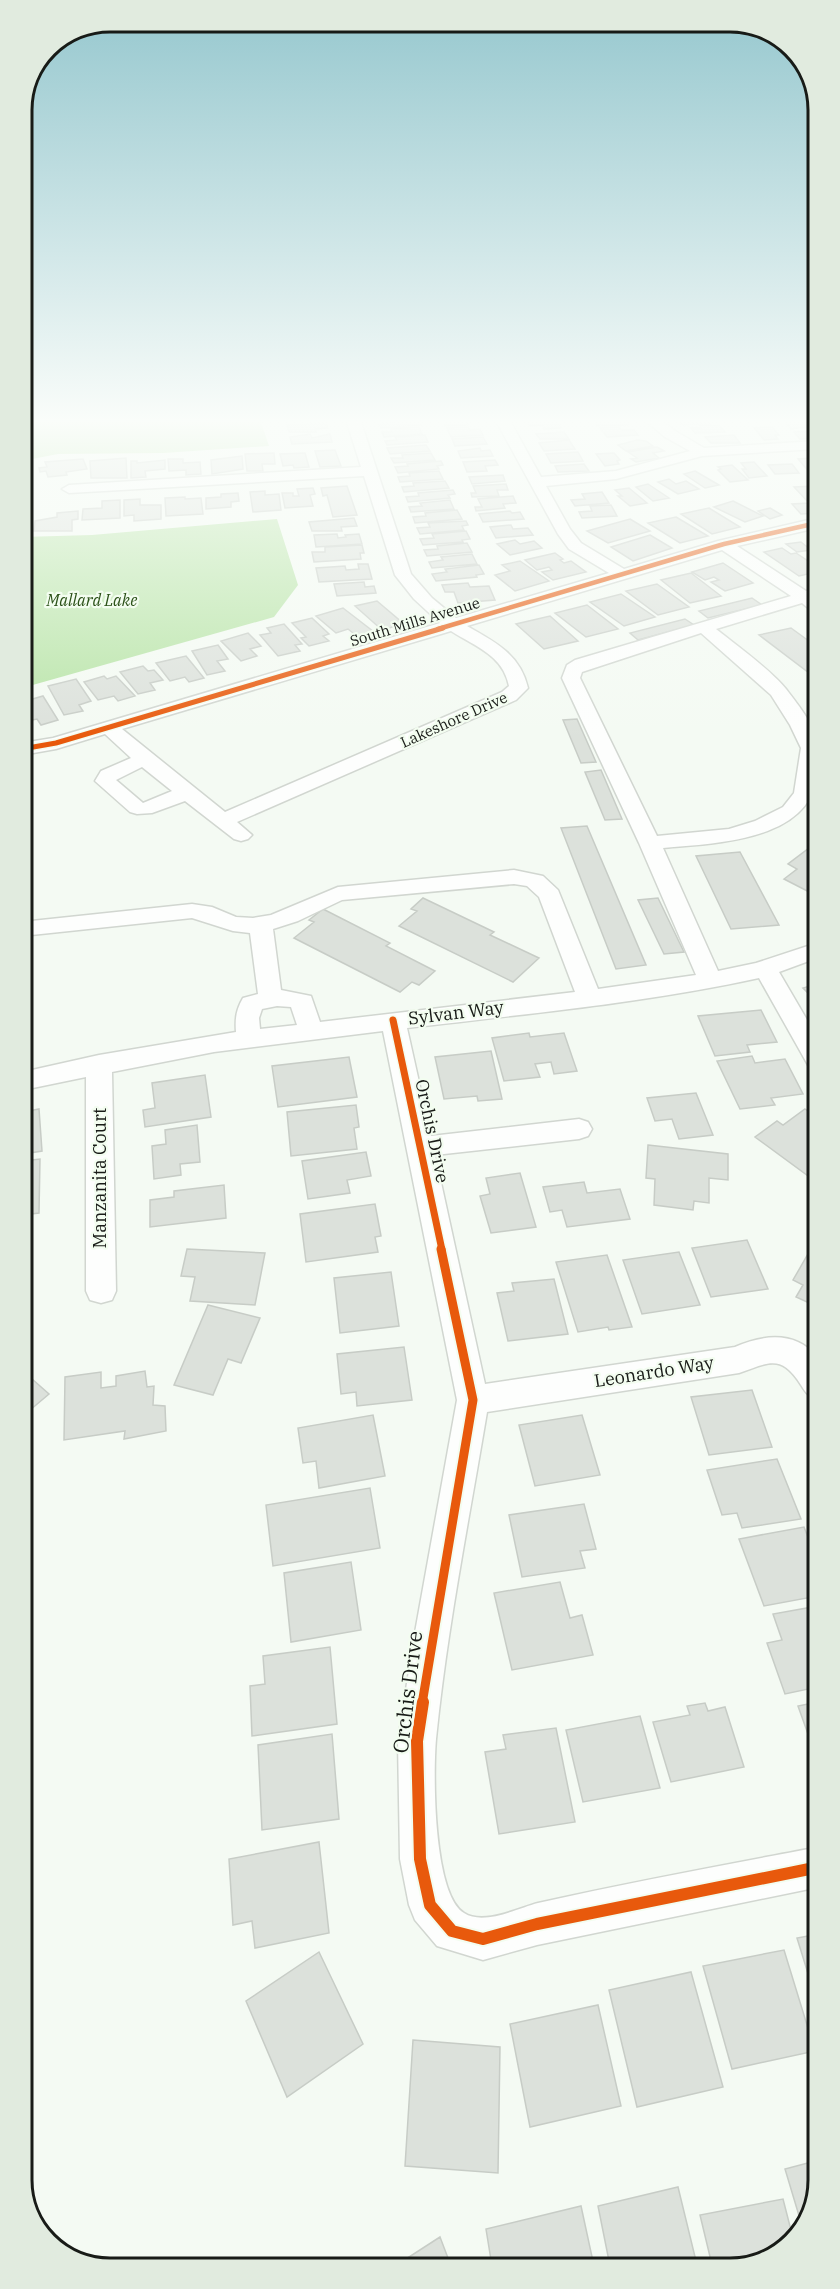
<svg xmlns="http://www.w3.org/2000/svg" width="840" height="2289" font-family="'IBM Plex Serif',serif">
	<rect width="100%" height="100%" fill="#f4faf3"/>
	<path fill="#b8e4a7" d="M22 419H260L269 446 163 453 58 454 22 461Z
		M277 519 298 585 274 617 22 688V537L92 535Z"/>
	<path fill="#dce1db" stroke="#c7ccc6" stroke-width="1.5" d="M418 419 421 425 381 428 379 424Z
		M443 419H475L476 421H466L468 425 445 426Z
		M558 419 561 428 544 429 542 425 530 426 527 421Z
		M592 419H625L628 425 597 426Z
		M690 419H710L713 423 682 425 678 420Z
		M813 419 816 423 805 424 808 427 791 429 783 420Z
		M326 423 328 428 315 429 316 432H289L287 425Z
		M699 425 720 426 725 432 695 433 691 428H701Z
		M419 427 422 434 384 437 382 432H392L391 429Z
		M468 427 470 430 480 429 483 435 451 437 447 428Z
		M619 427 622 430H634L638 435 607 437 600 428Z
		M772 427 779 435H775L778 439 764 440 754 428Z
		M816 431V438L800 439 794 432Z
		M564 432 569 439H540L536 434Z
		M310 434 312 438 330 434 332 442 292 444 290 437Z
		M425 435 428 442 387 445 385 441 397 440 395 437Z
		M734 435 740 443H711L705 437Z
		M483 437 487 444 455 446 452 439Z
		M569 440 575 449 544 451 539 443Z
		M637 440 646 441 653 446 626 451 618 445Z
		M426 445 430 451 390 454 387 448Z
		M657 447 664 451 653 453 659 458 636 462 631 459 637 458 628 452Z
		M480 448 481 451 490 450 493 456 461 458 458 451Z
		M335 450 341 466 320 467 315 451Z
		M578 452 583 461 551 463 546 454Z
		M274 453 275 464H262L263 471H247L245 454Z
		M305 453 309 467 294 468 293 465 283 466 280 454Z
		M431 453 435 460 394 463 391 458H403L402 455Z
		M614 453 620 460 617 461 619 464 605 466 596 454Z
		M242 456 243 469 212 474 211 460Z
		M126 458 127 478H91L90 461Z
		M811 458 816 463V472L810 473 798 459Z
		M83 459 87 469 66 472 67 475 48 477 46 471 40 472 39 468 47 467 45 462Z
		M168 459H183V463L200 462 201 474 186 475V470L169 471Z
		M165 460V469L145 471 146 477 131 478V461H137V463Z
		M495 460 498 465 485 466 487 471 467 472 463 462Z
		M441 461 443 465 437 466 439 469 398 473 395 467 408 466 407 464Z
		M754 462 767 476 749 478 742 469H746L741 463Z
		M584 464 589 471 558 472 555 466Z
		M792 464 799 473 775 474 768 465Z
		M732 465 748 480 730 482 718 470 721 469 718 467Z
		M439 471 443 479 400 482 398 477 410 476 409 473Z
		M695 471 719 485 705 488 684 474Z
		M503 475 505 481 472 484 469 477Z
		M669 479 676 484 686 481 699 489 678 494 658 482Z
		M445 481 449 488 404 492 402 487 414 486 413 483Z
		M506 484 508 490H497L499 496 472 497 471 493H476L473 486Z
		M648 484 669 498 653 501 636 487Z
		M347 486 357 515 333 517 327 495 323 496 321 488Z
		M816 486 817 513 801 514 792 504 809 503 794 487Z
		M313 488 315 494 310 495 313 506 285 508 282 493H293V496H299L297 489Z
		M629 488 647 503 630 506 618 496H622L615 490Z
		M453 490 455 494 448 495 450 498 408 502 406 497 419 496 418 493Z
		M265 491V495L279 494 281 510 253 512 250 492Z
		M602 492 609 503 575 506 571 500 585 499 582 494Z
		M238 493 239 501 231 502V507L206 509V498L221 497V494Z
		M513 496 516 503 503 504 505 508 476 511 475 507H482L478 499Z
		M185 497V499L201 498 203 514 166 516 165 498Z
		M140 499V505H161V519L134 521V515L124 516V500Z
		M120 500V518L82 520 83 509 102 508V501Z
		M450 500 454 509 411 512 409 507 422 506 420 503Z
		M733 501 763 516 745 522 714 507Z
		M611 505 617 516 582 518 579 512 592 511 590 506Z
		M709 508 740 527 712 534 681 514Z
		M770 508 782 515 770 519 758 511Z
		M457 510 462 519 415 523 413 517 426 516 425 513Z
		M78 511V519L72 520V531H34L35 521 57 517V513Z
		M510 511 512 513 520 512 524 519 483 522 479 514Z
		M676 517 708 536 680 543 648 523Z
		M354 518 357 526 341 527 342 531H312L309 522Z
		M630 519 650 531 608 543 587 531Z
		M466 521 468 525 462 526 464 530 420 534 417 528 430 527 428 523Z
		M511 525 513 529 528 528 533 535 496 538 490 527Z
		M466 531 470 539 462 540 463 542 423 545 420 539 434 538 432 534Z
		M337 534 338 538 346 537 345 535 359 534 362 544 316 547 314 535Z
		M650 535 672 548 633 561 611 547Z
		M515 540 520 544 534 541 542 548 510 555 497 544Z
		M801 542 811 550 797 552 786 544Z
		M467 543 472 552 427 556 424 550 438 549 437 546Z
		M362 545 364 553H360L361 559 314 562 312 552H325V547Z
		M782 548 791 554 796 553 817 567V572L799 576 764 552Z
		M555 553 563 559 560 560 564 563 571 561 586 572 553 580 542 572 552 570 549 567 537 570 525 560Z
		M472 554 477 564 432 568 429 562 443 560 441 557Z
		M520 561 549 581 515 591 495 575 510 571 502 565Z
		M723 563 753 583 725 591 711 582 719 580 714 577 705 580 692 572Z
		M358 564H368L372 579 319 582 316 568 345 566 346 570 359 569Z
		M479 565 484 574 476 575 477 577 436 581 432 574 447 572 445 569Z
		M691 573 721 596 690 603 661 580Z
		M364 582 365 587 374 586 376 593 337 596 334 584Z
		M468 583 470 587 489 586 495 600 458 603 454 592H445L442 585Z
		M657 584 689 607 658 615 626 591Z
		M621 594 655 617 624 626 590 602Z
		M752 598 762 605 708 618 699 611Z
		M377 601 404 624 382 630 355 606Z
		M587 605 618 629 586 637 555 613Z
		M343 608 374 632 358 637 348 629 336 633 316 616Z
		M550 616 578 641 544 649 516 624Z
		M312 618 329 634 323 636 329 641 309 646 301 638 306 637 292 623Z
		M685 619 694 625 638 640 630 633Z
		M284 624 302 644 295 645 300 651 278 656 260 635 271 633 267 628Z
		M791 628 817 647V679L759 635Z
		M248 633 261 646 250 649 257 656 241 661 221 641Z
		M218 645 228 659 217 661 225 671 207 675 192 651Z
		M186 656 204 678 189 682 185 677 170 681 156 663Z
		M143 666 148 671 154 670 163 680 150 683 155 690 138 694 120 672Z
		M104 676 107 679 116 676 135 696 118 701 114 696 98 700 84 682Z
		M76 679 91 701 79 705 83 711 64 715 48 686Z
		M43 696 58 720 41 725 37 719 22 722V702Z
		M577 719 596 762 581 763 563 720Z
		M601 770 622 819 605 820 585 772Z
		M587 826 646 965 616 969 561 828Z
		M817 842V896L784 879 797 869 788 864Z
		M740 852 779 925 731 929 696 856Z
		M423 898 494 932 490 935 539 958 513 982 399 926 417 911 411 909Z
		M658 898 684 952 664 954 638 900Z
		M323 909 390 943 386 946 435 971 419 985 412 982 400 992 294 938 314 922 309 920Z
		M817 984V1002L803 988Z
		M761 1010 777 1042 747 1045 750 1052 715 1056 698 1016Z
		M529 1033 530 1037 564 1033 577 1071 554 1074 551 1062 535 1064 540 1077 504 1081 492 1038Z
		M491 1051 502 1099 478 1101 477 1096 444 1099 435 1057Z
		M752 1056 755 1063 785 1059 803 1094 771 1098 775 1105 740 1109 717 1061Z
		M349 1057 357 1097 278 1107 272 1066Z
		M205 1075 211 1117 145 1127 143 1110 155 1108 152 1083Z
		M696 1093 713 1135 679 1139 672 1119 655 1121 647 1098Z
		M356 1105 359 1127 354 1128 357 1149 291 1156 287 1112Z
		M39 1109 42 1151 23 1154V1112Z
		M805 1109 817 1117 818 1173 811 1178 755 1137 777 1121 783 1125Z
		M197 1125 200 1162 180 1164 181 1175 154 1179 152 1146 166 1144 165 1130Z
		M648 1145 728 1154V1180L709 1178V1203L694 1201 693 1210 654 1205 655 1179 646 1178Z
		M366 1152 371 1176 347 1180 350 1193 308 1199 302 1161Z
		M40 1159 39 1213 23 1215V1161Z
		M520 1173 536 1227 491 1233 480 1196 490 1194 486 1178Z
		M584 1182 587 1193 620 1189 630 1219 567 1227 562 1210 550 1212 543 1187Z
		M224 1185 226 1218 150 1227V1200L174 1197V1191Z
		M375 1204 381 1236 375 1237 378 1252 306 1262 300 1214Z
		M29 1232 28 1271 23 1272V1233Z
		M747 1240 768 1289 711 1297 692 1248Z
		M812 1247 818 1249V1307L796 1297 803 1285 793 1280Z
		M187 1249 265 1253 255 1305 190 1301 195 1277 181 1276Z
		M679 1252 700 1305 642 1314 623 1260Z
		M607 1255 632 1327 609 1330 608 1327 578 1332 556 1262Z
		M391 1272 399 1326 340 1333 334 1278Z
		M554 1279 568 1334 508 1341 497 1293 514 1291 512 1283Z
		M208 1305 260 1318 241 1363 228 1359 213 1395 174 1385Z
		M404 1347 412 1400 357 1406 356 1392 341 1394 337 1354Z
		M23 1371 49 1394 23 1416Z
		M145 1371 147 1387 154 1386 153 1405 165 1406 166 1431 124 1439 125 1431 64 1440 65 1377 101 1372V1388L116 1386V1376Z
		M752 1390 772 1447 709 1455 691 1397Z
		M373 1415 385 1476 319 1488 316 1461 303 1463 298 1428Z
		M582 1415 600 1475 535 1486 519 1425Z
		M777 1459 801 1519 742 1528 737 1513 722 1515 707 1470Z
		M370 1488 380 1548 273 1566 266 1505Z
		M584 1504 596 1549 580 1551 585 1568 522 1577 509 1515Z
		M804 1527 818 1563V1596L764 1606 739 1539Z
		M351 1562 361 1630 291 1642 284 1573Z
		M560 1582 570 1618 582 1615 593 1655 512 1670 494 1593Z
		M23 1589H28L29 1616 23 1619Z
		M818 1606V1687L785 1694 767 1643 782 1640 773 1614Z
		M330 1647 337 1724 252 1736 250 1686 265 1684 263 1656Z
		M818 1702V1762L798 1706Z
		M705 1703 708 1711 725 1707 744 1767 671 1782 653 1722 690 1715 687 1706Z
		M640 1716 660 1788 583 1802 566 1730Z
		M556 1728 575 1822 499 1834 485 1752 506 1749 503 1735Z
		M332 1734 339 1819 262 1830 258 1745Z
		M319 1842 329 1933 255 1948 252 1921 233 1925 229 1859Z
		M819 1934V2009L797 1938Z
		M784 1950 815 2051 732 2069 703 1966Z
		M319 1952 363 2044 287 2097 246 2001Z
		M691 1972 723 2087 637 2107 609 1990Z
		M598 2005 621 2106 530 2127 510 2024Z
		M413 2040 500 2047 498 2173 405 2166Z
		M819 2160V2180L803 2229 785 2169Z
		M678 2187 697 2265 610 2266 598 2206Z
		M783 2199 793 2238 754 2265H712L700 2215Z
		M581 2206 594 2266H492L486 2229Z
		M440 2237 451 2266H395Z"/>
	<g fill="none" stroke-linecap="round" stroke-linejoin="round">
		<defs>
			<path id="minor" d="M346 419H360L411 574 432 598 456 618 609 573 569 549 558 534 495 419H509L541 477 616 471 690 451 665 437 644 419H659L675 431 704 448 816 441V449L702 456 616 479 546 486 570 529 581 543 624 569 718 541 817 518V528L737 546 806 591 817 588V607H807L802 603 716 629C736 645 771 670 786 689 796 702 813 723 817 740 819 748 817 759 817 768 817 841 717 843 663 848L718 971 756 963 817 943V958L779 972 817 1037V1068L808 1065 759 978C644 1003 525 1014 407 1028L431 1136 579 1119 588 1122 592 1129 588 1136 579 1139 435 1155 485 1384 735 1347C765 1334 796 1331 818 1358V1400C808 1396 806 1393 801 1385 781 1353 768 1363 739 1373L487 1412C469 1520 447 1629 436 1739 433 1774 433 1894 464 1913 484 1926 518 1908 538 1903 631 1882 725 1865 819 1847V1887L537 1945 483 1960 437 1946 415 1920 409 1905 400 1859 398 1741 414 1638 457 1400 383 1031 214 1052 112 1072 116 1291 112 1300 101 1303 90 1300 86 1291V1077L23 1090V1072L99 1055 236 1032C235 1019 236 1010 243 998L258 994 250 933 233 931 192 918 22 936V922L192 904 212 907 236 917 253 918 271 915 338 887 514 870 543 876 558 890 598 989 696 975 639 843 562 678 567 665 575 660 791 596 722 550 467 626C495 642 520 654 528 688L516 700 237 822 252 835 248 839 241 841 234 839 185 801 152 813 137 814 130 812 95 781 101 771 131 758 105 734 56 749 22 755V743L53 738 440 623 414 599 395 575 364 476 69 493 62 489 69 485 361 467ZM451 631C476 647 503 655 509 686L502 692 225 812 122 729ZM701 633 771 695 790 725 801 748 794 793 783 807 755 821 729 829 657 836 580 678 582 672ZM142 767 172 791 143 803 116 780ZM514 884 527 886 539 897 575 992 320 1022 311 996 281 990 273 929 298 921 342 900ZM277 1006 291 1007 297 1025 260 1029 259 1018 262 1009Z"/>
		</defs>
		<use href="#minor" stroke="#d1d6d0" stroke-width="3"/>
		<use href="#minor" fill="#fdfefd" fill-rule="evenodd"/>
		<defs>
			<path id="cycleway-far4" d="M438 629 724 544 817 523"/>
			<path id="cycleway-far3" d="M22 749 56 743 443 628"/>
			<path id="cycleway-far2" d="M393 1020 442 1250"/>
			<path id="cycleway-far1" d="M422 1704 473 1400 441 1249"/>
			<path id="cycleway" d="M423 1702 417 1741 420 1859 430 1905 452 1931 483 1939 537 1924 819 1867"/>
		</defs>
		<use href="#cycleway-far4" stroke="#f3fdf0" stroke-width="7"/>
		<use href="#cycleway-far3" stroke="#f3fdf0" stroke-width="8"/>
		<use href="#cycleway-far2" stroke="#f3fdf0" stroke-width="10"/>
		<use href="#cycleway-far1" stroke="#f3fdf0" stroke-width="13"/>
		<use href="#cycleway" stroke="#f3fdf0" stroke-width="16"/>
		<use href="#cycleway-far4" stroke="#e8590c" stroke-width="4.5"/>
		<use href="#cycleway-far3" stroke="#e8590c" stroke-width="5"/>
		<use href="#cycleway-far2" stroke="#e8590c" stroke-width="7"/>
		<use href="#cycleway-far1" stroke="#e8590c" stroke-width="9"/>
		<use href="#cycleway" stroke="#e8590c" stroke-width="12"/>
	</g>
	<linearGradient id="sky" x2="0" y2="1"><stop stop-color="#95c7ce"/><stop offset="0.57" stop-color="#fafdfa"/><stop offset="1" stop-color="#fafdfa" stop-opacity="0"/></linearGradient>
	<rect width="840" height="739" fill="url(#sky)"/>
	<g text-anchor="middle" stroke-width="4.5" stroke-linejoin="round" paint-order="stroke">
		<g font-size="15" fill="#181b17" stroke="#f3fdf0">
			<text transform="translate(415 622) rotate(-17)" y="5">South Mills Avenue</text>
			<text transform="translate(454 720) rotate(-24)" y="5">Lakeshore Drive</text>
		</g>
		<g font-size="16" font-style="italic" fill="#2b5118" stroke="#f3fdf0">
			<text x="92" y="606">Mallard Lake</text>
		</g>
		<g font-size="18" fill="#181b17" stroke="#f3fdf0">
			<text transform="translate(456 1013) rotate(-7)" y="6">Sylvan Way</text>
			<text transform="translate(432 1131) rotate(78)" y="6">Orchis Drive</text>
			<text transform="translate(100 1178) rotate(-90)" y="6">Manzanita Court</text>
			<text transform="translate(654 1372) rotate(-9)" y="6">Leonardo Way</text>
		</g>
		<g font-size="21" fill="#181b17" stroke="#f3fdf0">
			<text transform="translate(408 1692) rotate(-83)" y="7">Orchis Drive</text>
		</g>
	</g>
	<path d="M0 0H840V2289H0ZM110 32H730A78 78 0 0 1 808 110V2180A78 78 0 0 1 730 2258H110A78 78 0 0 1 32 2180V110A78 78 0 0 1 110 32Z" fill="#e1ebdf" fill-rule="evenodd"/>
	<path fill="none" stroke="#181b17" stroke-width="3" d="M110 32H730A78 78 0 0 1 808 110V2180A78 78 0 0 1 730 2258H110A78 78 0 0 1 32 2180V110A78 78 0 0 1 110 32Z"/>
</svg>
